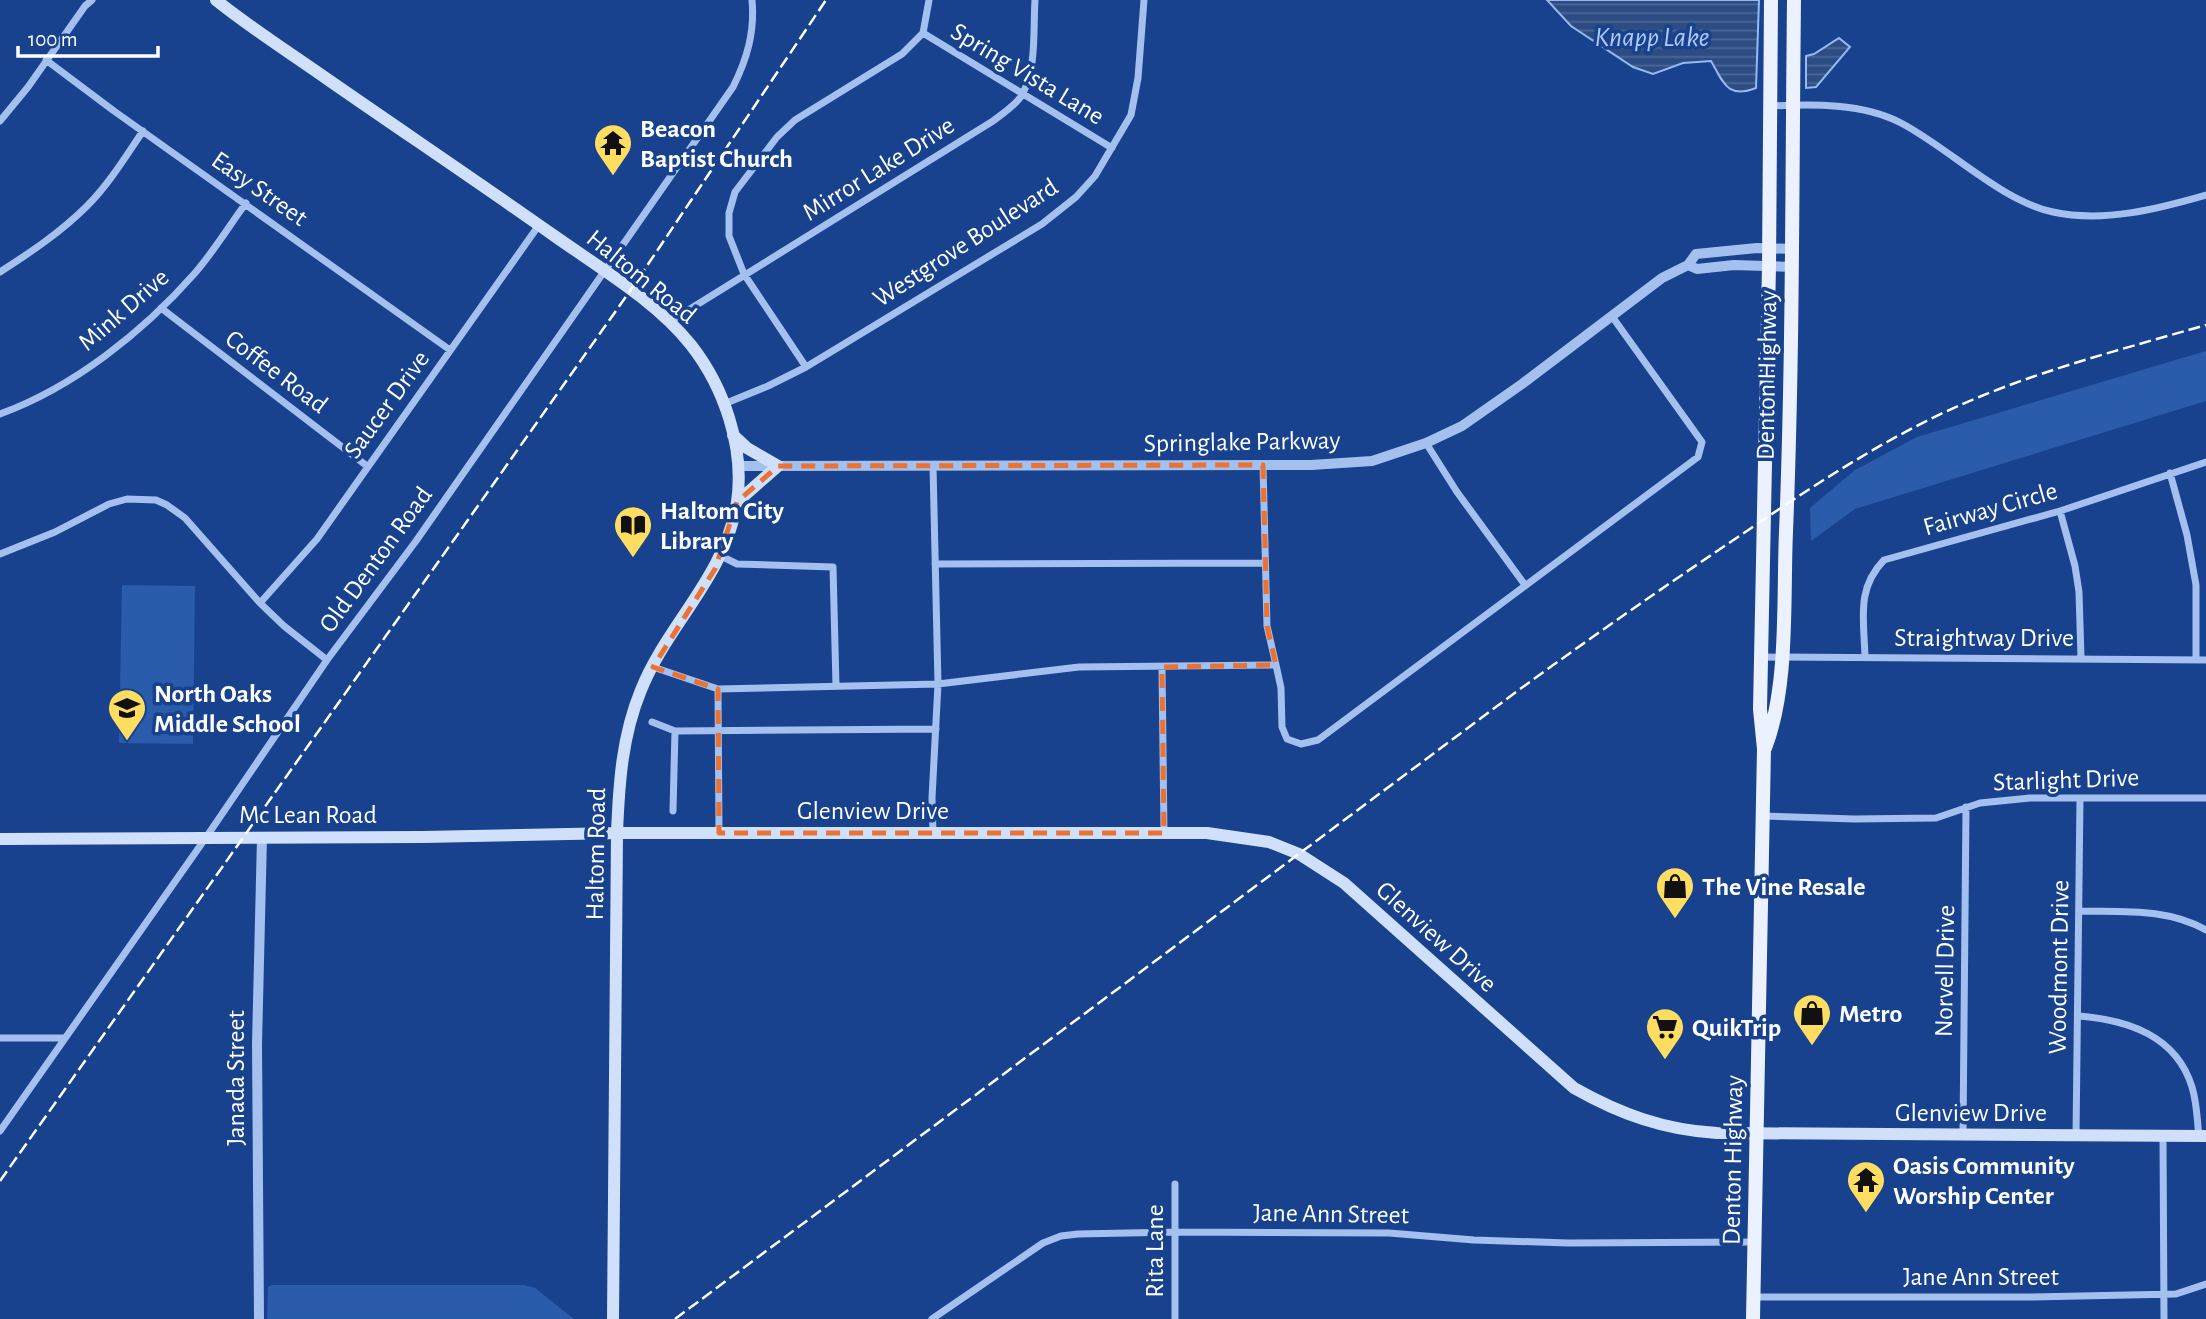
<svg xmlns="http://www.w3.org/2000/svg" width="2206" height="1319" font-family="'Alegreya Sans',sans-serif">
	<defs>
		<pattern id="water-rules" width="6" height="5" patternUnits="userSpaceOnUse" patternTransform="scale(1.75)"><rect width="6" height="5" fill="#2d4c83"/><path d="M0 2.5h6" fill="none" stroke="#4c6796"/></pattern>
	</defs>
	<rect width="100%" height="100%" fill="#18428d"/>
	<path fill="#2b5bab" d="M2206 351V401L1855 509 1811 541 1810 508 1855 470 1917 437Z
		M122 585 195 586 193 744 119 743Z
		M272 1285H524L535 1288 574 1319H267L268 1287Z"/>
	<path fill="url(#water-rules)" stroke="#96b9f1" stroke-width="2" d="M1547 0H1759L1756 88C1727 99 1724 83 1711 61L1683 63 1653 74 1633 67 1571 26Z
		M1839 38 1850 47 1816 87 1806 88V56L1814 54Z"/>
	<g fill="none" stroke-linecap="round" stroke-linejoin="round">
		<path stroke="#a3c0ef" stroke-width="7" d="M923 33 1112 148
			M46 60 114 111 450 350
			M1770 106C1813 104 1863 103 1901 123 1949 148 2001 201 2053 212 2104 223 2157 209 2206 195
			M0 121 28 87 85 6 92 0
			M0 272C31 252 61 232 87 206 109 184 126 156 143 131
			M161 308 367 466
			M669 322 993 121C1002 114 1016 105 1022 95 1037 68 1033 30 1035 0
			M806 367 744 274 729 236V213L735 192 777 137 795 120 902 54 923 33 929 0
			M724 404 768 386 806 367 1042 224 1076 197 1095 176 1131 115 1138 78 1144 0
			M0 414C74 387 143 332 195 273 214 251 229 226 246 203
			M1426 443 1457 492 1525 585
			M1263 465 1267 626 1276 665
			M933 466 938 684 932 798 933 833
			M2170 473 2187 535 2196 585V660
			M2060 511 2075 566 2079 592 2081 658
			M0 554 55 532 109 504 127 499 156 500 167 505 185 518 260 603 284 626 327 660
			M721 556 737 564 833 567 836 686
			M935 564 1264 563
			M260 603 317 539 539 225
			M1761 657 2206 660
			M1865 657C1864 619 1856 589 1884 560L2060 511 2206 462
			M653 667 718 689 938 684 1079 667 1276 665 1281 688 1282 727 1287 739 1301 744 1318 740 1698 457 1702 442 1611 315
			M1162 667 1164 833
			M718 689 719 833
			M652 722 675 731 936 729
			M673 811 675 731
			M1762 816 1854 819 1936 818 1980 803 2030 798H2206
			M2080 911C2124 912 2167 908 2206 930
			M2079 1016C2127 1020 2176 1035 2192 1087 2197 1103 2197 1120 2199 1136
			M0 1038H65
			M0 1131 207 836 327 660 416 541 733 87C747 59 755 32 752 0
			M1963 1135 1966 807
			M2076 1136 2080 798
			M2163 1136 2164 1319
			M1754 1297H2029L2176 1294 2206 1284
			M932 1319 1043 1243 1061 1236 1078 1234 1177 1232 1389 1233 1474 1240 1568 1243 1755 1242
			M1175 1319V1184"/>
		<path stroke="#a3c0ef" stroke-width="10" d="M1688 265 1697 269 1734 265 1793 267
			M739 466 1311 465 1372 461 1426 443 1462 426 1522 384 1662 278 1688 265 1696 254 1757 248 1793 249
			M259 1319 257 1044 262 837"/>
		<path stroke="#d1e0fa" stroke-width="12" d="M216 0C252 29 292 54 330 81 405 133 481 184 556 237 600 268 657 302 691 345 724 387 745 448 737 502 725 577 668 623 641 690 622 736 619 783 617 833L613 1319
			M733 435 747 448 778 466 737 502
			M0 839 423 837 617 833H1207L1269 842 1299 854 1344 883 1574 1088C1620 1114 1664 1130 1717 1133L2206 1136"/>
		<path stroke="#ebf1ff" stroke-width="14" d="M1765 748C1789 687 1783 598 1786 532 1793 355 1792 177 1794 0
			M1753 1319 1764 749 1760 709 1769 266 1771 0"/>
		<path stroke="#fff" stroke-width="2.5" stroke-dasharray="12 5" stroke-linecap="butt" d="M0 1181 630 291 826 0
			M675 1319 1516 692C1590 638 1665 586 1741 535 1817 483 1894 432 1979 397 2052 367 2130 347 2206 325"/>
	</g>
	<path fill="none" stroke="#eb7230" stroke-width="5" stroke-dasharray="14 9" stroke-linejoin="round" d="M1263 465 1267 626 1276 665 1162 667 1164 833H719L718 689 653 667 715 569 737 502 778 466Z"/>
	<defs>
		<symbol id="temple-pin" viewBox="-11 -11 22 30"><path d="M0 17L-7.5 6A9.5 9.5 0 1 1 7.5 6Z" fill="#ffdd61" stroke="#18428d"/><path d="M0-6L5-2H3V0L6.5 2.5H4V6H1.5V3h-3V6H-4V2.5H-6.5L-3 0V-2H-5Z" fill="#111"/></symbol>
		<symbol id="library-pin" viewBox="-11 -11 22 30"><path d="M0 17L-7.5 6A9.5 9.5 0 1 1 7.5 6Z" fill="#ffdd61" stroke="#18428d"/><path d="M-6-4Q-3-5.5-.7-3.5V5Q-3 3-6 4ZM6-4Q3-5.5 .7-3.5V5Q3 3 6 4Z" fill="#111"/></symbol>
		<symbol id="school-pin" viewBox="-11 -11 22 30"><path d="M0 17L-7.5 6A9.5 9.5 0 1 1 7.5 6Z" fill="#ffdd61" stroke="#18428d"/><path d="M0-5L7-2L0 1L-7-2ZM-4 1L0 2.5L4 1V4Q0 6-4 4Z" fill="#111"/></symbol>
		<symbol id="shop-pin" viewBox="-11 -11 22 30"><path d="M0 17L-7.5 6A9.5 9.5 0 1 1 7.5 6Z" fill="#ffdd61" stroke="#18428d"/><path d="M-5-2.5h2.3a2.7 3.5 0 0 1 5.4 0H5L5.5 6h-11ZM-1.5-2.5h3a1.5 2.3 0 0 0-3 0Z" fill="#111"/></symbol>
		<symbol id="supermarket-pin" viewBox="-11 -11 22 30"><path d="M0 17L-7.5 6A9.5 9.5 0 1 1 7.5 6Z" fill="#ffdd61" stroke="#18428d"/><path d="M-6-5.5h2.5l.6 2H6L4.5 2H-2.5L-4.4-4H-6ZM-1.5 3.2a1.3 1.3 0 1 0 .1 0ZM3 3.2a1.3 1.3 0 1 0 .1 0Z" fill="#111"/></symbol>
	</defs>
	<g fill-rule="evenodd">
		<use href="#temple-pin" x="591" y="121" width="44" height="60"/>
		<use href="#library-pin" x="611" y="503" width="44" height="60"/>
		<use href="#school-pin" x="105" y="686" width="44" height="60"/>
		<use href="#shop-pin" x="1653" y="864" width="44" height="60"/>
		<use href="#shop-pin" x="1790" y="991" width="44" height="60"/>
		<use href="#supermarket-pin" x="1643" y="1005" width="44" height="60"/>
		<use href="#temple-pin" x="1844" y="1158" width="44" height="60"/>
	</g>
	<g text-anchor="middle" stroke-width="7" stroke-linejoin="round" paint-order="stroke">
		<g font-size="26" fill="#fff" stroke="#18428d">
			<text transform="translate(1028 73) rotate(31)" y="9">Spring Vista Lane</text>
			<text transform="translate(878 168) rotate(-32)" y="9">Mirror Lake Drive</text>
			<text transform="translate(260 188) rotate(35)" y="9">Easy Street</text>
			<text transform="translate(965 242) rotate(-33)" y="9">Westgrove Boulevard</text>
			<text transform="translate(642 276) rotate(39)" y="9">Haltom Road</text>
			<text transform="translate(123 309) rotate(-41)" y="9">Mink Drive</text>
			<text transform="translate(277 371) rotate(37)" y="9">Coffee Road</text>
			<text transform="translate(1766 375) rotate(-89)" y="9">Denton Highway</text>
			<text transform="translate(386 404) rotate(-54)" y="9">Saucer Drive</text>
			<text transform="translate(1242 441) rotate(-1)" y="9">Springlake Parkway</text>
			<text transform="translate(1990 508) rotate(-16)" y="9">Fairway Circle</text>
			<text transform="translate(375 559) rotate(-54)" y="9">Old Denton Road</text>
			<text x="1984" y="646">Straightway Drive</text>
			<text transform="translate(2066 779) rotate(-2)" y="9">Starlight Drive</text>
			<text x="873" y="819">Glenview Drive</text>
			<text x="308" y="823">Mc Lean Road</text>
			<text transform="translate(595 854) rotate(-89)" y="9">Haltom Road</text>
			<text transform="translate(1437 936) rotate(42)" y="9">Glenview Drive</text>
			<text transform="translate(2058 967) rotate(-89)" y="9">Woodmont Drive</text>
			<text transform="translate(1944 971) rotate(-89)" y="9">Norvell Drive</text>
			<text transform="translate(235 1078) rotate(-90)" y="9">Janada Street</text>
			<text x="1971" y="1121">Glenview Drive</text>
			<text transform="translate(1732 1160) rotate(-89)" y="9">Denton Highway</text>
			<text transform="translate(1331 1213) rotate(1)" y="9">Jane Ann Street</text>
			<text transform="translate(1154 1251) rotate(-90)" y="9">Rita Lane</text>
			<text x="1981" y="1285">Jane Ann Street</text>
		</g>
		<g font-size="26" font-weight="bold" fill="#fff" stroke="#18428d" text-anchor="start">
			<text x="640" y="137">Beacon<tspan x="640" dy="30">Baptist Church</tspan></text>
			<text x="660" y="519">Haltom City<tspan x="660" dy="30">Library</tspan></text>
			<text x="154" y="702">North Oaks<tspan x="154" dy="30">Middle School</tspan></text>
			<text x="1702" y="895">The Vine Resale</text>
			<text x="1839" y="1022">Metro</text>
			<text x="1692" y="1036">QuikTrip</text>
			<text x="1893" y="1174">Oasis Community<tspan x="1893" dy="30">Worship Center</tspan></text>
		</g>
		<g font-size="28" font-style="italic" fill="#afcaf6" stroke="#18428d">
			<text x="1652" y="46">Knapp Lake</text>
		</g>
	</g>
	<path d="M18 46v10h140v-10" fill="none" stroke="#ffffff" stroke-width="3.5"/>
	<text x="28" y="46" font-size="21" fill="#ffffff" stroke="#18428d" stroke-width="5" paint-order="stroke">100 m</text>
</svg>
